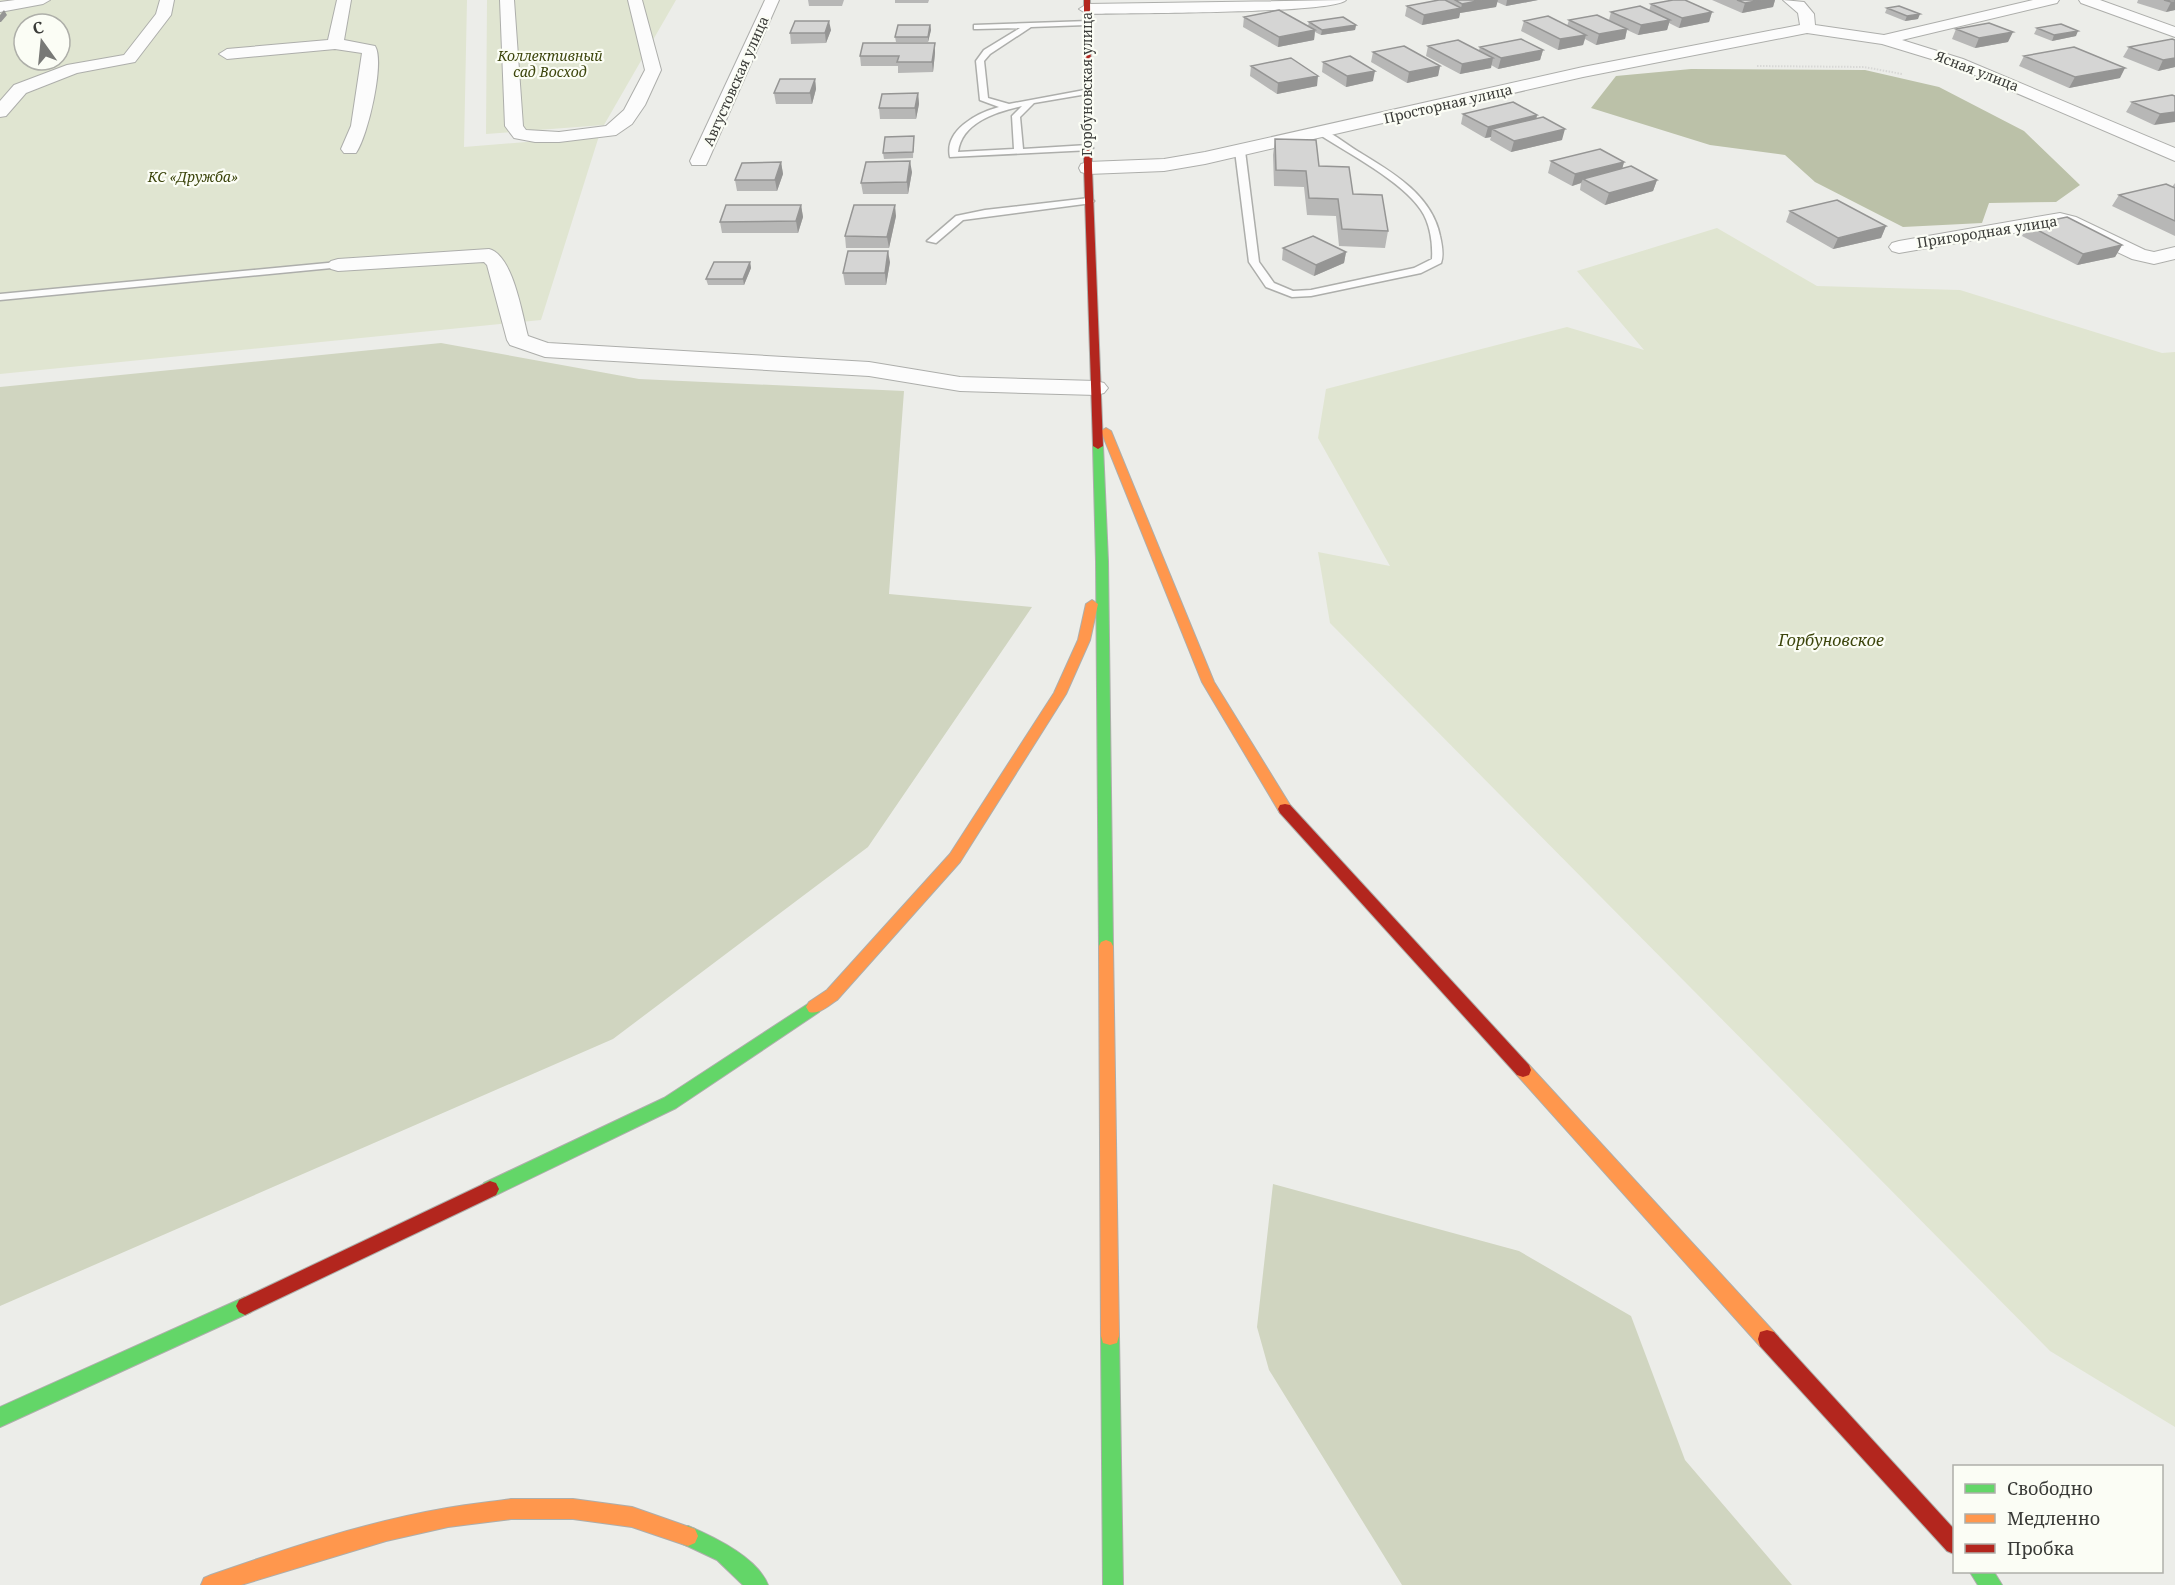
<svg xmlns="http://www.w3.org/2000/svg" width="2175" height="1585" font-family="'Noto Serif',serif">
	<rect width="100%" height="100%" fill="#ecede9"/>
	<path fill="#e0e5d1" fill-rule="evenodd" d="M0 0H467L464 147 599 136 541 320 0 374ZM24 24H60V60H24Z
		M487 0H676L604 125 486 134Z
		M1717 228 1817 286 1960 290 2162 353 2175 352V1427L2050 1351 1330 623 1318 552 1390 566 1318 438 1326 389 1567 327 1644 350 1577 271Z"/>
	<path fill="#d0d5c0" d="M441 343 639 379 904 391 889 594 1032 607 868 847 613 1039 0 1306V387Z
		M1273 1184 1519 1251 1631 1316 1685 1460 1792 1585H1402L1269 1370 1257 1327Z"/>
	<path fill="#bbc1a8" d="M1691 69 1865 70 1939 87 2024 131 2080 185 2056 202 1989 203 1982 223 1903 227 1815 182 1785 155 1710 145 1591 108 1616 76Z"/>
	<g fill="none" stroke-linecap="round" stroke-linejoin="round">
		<defs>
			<path id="lane" d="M1089 21V25H1086L1031 27 990 54 984 61 988 98 1009 104 1090 89V93L1087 94 1034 103 1020 117 1023 149 1088 145 1093 148 1091 150 950 157C944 130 977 113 999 107L980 100 976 61 984 50 1020 28 977 29H974V25ZM1022 106 1012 116 1014 149 958 152C962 122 996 112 1022 106Z
				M1323 130C1336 135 1347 145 1359 152 1392 172 1432 195 1440 236 1442 245 1444 255 1441 263L1421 273 1311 296 1292 297 1266 287 1249 262 1235 151 1240 148 1245 151 1259 262 1274 283 1293 291 1311 290 1414 268 1432 259C1433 243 1430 223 1421 210 1403 182 1348 153 1320 135L1318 133Z
				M1089 198 1094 201 1092 203 963 220 936 243 927 241 956 216 985 210Z
				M338 262 342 263V267L0 300V294Z"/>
			<path id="street" d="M15 0H50L43 4 0 12V2Z
				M160 0H174L171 15 135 62 77 73 26 93 6 116 0 117V101L14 85 67 65 124 55 156 14Z
				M337 0H351L344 40 375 46C385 62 368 136 356 153H344L341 149 351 126 362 53 335 49 227 59 219 54 227 49 328 40Z
				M500 0H514L523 126 526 130 559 132 606 126 624 110 645 70 628 0H642L661 70 645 105 632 124 616 135 559 142H535L514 138 505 126Z
				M765 0H779L708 161 706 165H692L690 161Z
				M1346 0C1334 14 1120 13 1087 14L1079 9 1087 4Z
				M1783 0 1804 2 1814 14 1815 25 1884 35 2033 0H2059L2057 3 1902 40 1963 59 2175 148V161L1951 65 1882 44 1807 33 1583 77 1205 164 1164 171 1088 174 1081 172 1079 168 1081 164 1088 162 1164 159 1205 152 1583 67 1800 25 1798 13Z
				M2079 0H2100L2175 27V37L2081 3Z
				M2060 213 2076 217 2145 250 2154 252 2175 247V259L2154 264 2132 259 2060 225 1899 253 1892 251 1889 247 1892 243 1899 241Z
				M489 249C513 255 522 314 528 336L548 343 869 362 960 377 1096 381 1104 383 1108 388 1104 393 1096 395 960 391 869 376 545 357 510 345 507 340 487 265 484 262 338 271 331 269 327 265 331 261 338 259Z"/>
			<path id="fast" d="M1098 443 1103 446 1108 561 1113 946 1111 950 1106 952 1101 950 1099 946 1096 561 1093 446Z
				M814 1000 819 1002 822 1007 819 1012 676 1108 496 1195 490 1197 484 1195 481 1189 484 1183 664 1098Z
				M245 1297 251 1300 254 1306 251 1312 0 1427V1407Z
				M1110 1327 1117 1329 1119 1336 1123 1585H1103L1101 1336 1103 1329Z
				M688 1526C714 1537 757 1557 768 1585H743L717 1560 681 1543 678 1536 681 1529Z
				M1970 1572H1994L2002 1585H1978Z"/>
			<path id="slow" d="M1106 428 1111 431 1214 682 1290 805 1292 809 1290 813H1280L1202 682 1101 431Z
				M1092 600 1098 604 1090 640 1066 694 960 862 837 1000C829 1005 819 1015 809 1012L806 1007 809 1002 827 990 950 854 1054 693 1078 640 1086 604Z
				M1106 940 1111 942 1113 946 1119 1336 1117 1343 1110 1345 1103 1343 1101 1336 1099 946 1101 942Z
				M1523 1063 1529 1065 1774 1332 1776 1339 1774 1346 1767 1348 1760 1346 1517 1075 1515 1070 1517 1065Z
				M511 1499H573L632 1507 695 1529 698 1536 695 1543 688 1546 632 1527 573 1519H511L448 1527 386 1541 241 1585H201L204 1578 211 1575C288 1548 366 1522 447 1508 468 1504 490 1502 511 1499Z"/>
			<path id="jam" d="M1084 0H1090L1092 168 1103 446 1098 449 1093 446 1084 168Z
				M1285 804 1290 805 1529 1065 1531 1070 1529 1075 1523 1077 1517 1075 1280 813 1278 809 1280 805Z
				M490 1181 496 1183 499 1189 496 1195 251 1312 245 1315 239 1312 236 1306 239 1300Z
				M1767 1330 1774 1332 1954 1529V1554L1947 1551 1760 1346 1758 1339 1760 1332Z"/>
		</defs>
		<use href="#lane" stroke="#adaeab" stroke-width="3"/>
		<use href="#street" stroke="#adaeab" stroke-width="2"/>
		<use href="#fast" stroke="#adaeab" stroke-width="2"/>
		<use href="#slow" stroke="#adaeab" stroke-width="2"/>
		<use href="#jam" stroke="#adaeab" stroke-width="2"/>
		<path stroke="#d8d8d6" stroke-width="2" stroke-dasharray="1.5 1.5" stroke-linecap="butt" d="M1757 66 1864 67 1902 74"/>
		<use href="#lane" fill="#fcfcfc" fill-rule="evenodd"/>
		<use href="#street" fill="#fcfcfc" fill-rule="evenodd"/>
		<use href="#fast" fill="#63d668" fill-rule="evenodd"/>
		<use href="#slow" fill="#ff974d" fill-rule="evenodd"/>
		<use href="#jam" fill="#b3261e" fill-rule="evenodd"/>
	</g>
	<path fill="#b7b7b6" d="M808 0H844L842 6H809Z
		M895 0H929L928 3H895Z
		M1439 0H1538L1506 6 1497 2 1496 7 1460 13 1459 18 1422 25 1405 16 1407 6Z
		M1712 0H1775L1773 7 1742 13Z
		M2138 0H2175V10L2166 12 2137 3Z
		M1651 4 1712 12 1709 22 1679 28 1669 23 1667 30 1638 35 1627 30 1625 39 1596 45 1585 39 1583 45 1558 50 1521 31 1524 21 1567 26 1569 20H1609L1611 12 1649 11Z
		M1887 8 1918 19 1905 21 1885 13Z
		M1244 17 1308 26 1309 22 1356 25 1355 30 1321 35 1315 32 1314 40 1278 47 1243 27Z
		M930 25 931 30 928 42H896L895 37Z
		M2037 28 2076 36 2052 41 2034 34Z
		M1956 29 2008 42 1975 48 1952 39Z
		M831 30 826 43 791 44 790 33Z
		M2175 40V67L2158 71 2123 57 2129 47Z
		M935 43V53L933 72 898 73V66H861L860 56Z
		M1428 46 1479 50 1480 47 1543 50 1540 60 1498 69 1491 65V68L1460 74 1426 56Z
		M1373 52 1440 66 1438 76 1407 83 1371 62Z
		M2024 56 2120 78 2069 88 2019 66Z
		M1323 62 1373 81 1346 87 1322 72Z
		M1251 66 1317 86 1277 94 1250 76Z
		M815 79 816 89 812 104H776L774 93Z
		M918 93 919 104 916 119H880L879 108Z
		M2175 96 2154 125 2126 112 2132 102Z
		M1463 114 1537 115 1536 119 1562 140 1511 152 1490 140 1491 137 1485 138 1461 124Z
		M914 136 913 158 884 159 883 153Z
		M1275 139 1319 166 1353 194 1388 231 1385 248 1339 246 1336 216 1307 215 1304 187 1274 186 1273 155Z
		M1551 161 1624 162 1622 169 1657 180 1653 191 1605 205 1580 190 1581 183 1572 186 1548 173Z
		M781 162 783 174 777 191H737L735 180Z
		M912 172 908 194H863L861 183Z
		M2175 183V236L2112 206 2119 195 2172 187Z
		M801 205 803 217 798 233H722L720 222Z
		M1790 211 1886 226 1881 238 1833 249 1786 222Z
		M896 216 889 248H846L845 236Z
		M2028 225 2122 245 2115 257 2077 265 2022 236Z
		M1283 248 1346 252 1344 263 1314 276 1282 260Z
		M750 262 751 268 744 285H708L706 279Z
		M890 262 886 285H845L843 273Z"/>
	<path fill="#959594" d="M1482 0H1498L1496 7 1460 13 1459 18 1422 25 1424 15 1461 8 1462 4Z
		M1507 0H1538L1506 6Z
		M1762 0H1775L1773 7 1742 13 1745 3Z
		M2171 2H2175V10L2166 12Z
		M4 10 7 15 1 22H0V15Z
		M1712 12 1709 22 1679 28 1682 18Z
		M1920 14 1918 19 1905 21 1907 16Z
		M1670 20 1667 30 1638 35 1641 25Z
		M829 21 831 30 826 43 825 33Z
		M930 25 931 30 928 42V37Z
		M1356 25 1355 30 1321 35 1322 30Z
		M1627 29 1625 39 1596 45 1599 34Z
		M1315 30 1314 40 1278 47 1279 37Z
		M2078 31 2076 36 2052 41 2054 35Z
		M2013 32 2008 42 1975 48 1979 38Z
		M1586 35 1583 45 1558 50 1560 39Z
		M935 43V53L933 72 932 62Z
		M1543 50 1540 60 1498 69 1501 58Z
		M1493 58 1491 68 1460 74 1462 64Z
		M2175 58V67L2158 71 2163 60Z
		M1440 66 1438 76 1407 83 1409 72Z
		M2125 68 2120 78 2069 88 2075 77Z
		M1375 71 1373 81 1346 87 1347 76Z
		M1318 76 1317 86 1277 94 1278 83Z
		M815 79 816 89 812 104 810 93Z
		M918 93 919 104 916 119 915 108Z
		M2175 112V122L2154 125 2160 114Z
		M1537 115 1535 126 1492 129 1491 137 1485 138 1488 127Z
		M1565 129 1562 140 1511 152 1514 141Z
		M910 161 912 172 908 194 907 182Z
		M781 162 783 174 777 191 775 180Z
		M1624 162 1621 173 1583 179 1581 183 1572 186 1575 174Z
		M1657 180 1653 191 1605 205 1609 193Z
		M801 205 803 217 798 233 796 221Z
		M895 205 896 216 889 248 887 237Z
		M1886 226 1881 238 1833 249 1838 238Z
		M2122 245 2115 257 2077 265 2083 254Z
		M888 251 890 262 886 285 885 273Z
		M1346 252 1344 263 1314 276 1316 265Z
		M750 262 751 268 744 285 743 279Z"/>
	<path fill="#d5d5d4" stroke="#959594" stroke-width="1.5" d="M1439 0H1445L1461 8 1424 15 1407 6Z
		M1455 0H1482L1462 4Z
		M1673 0H1685L1712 12 1682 18 1651 4Z
		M1737 0H1762L1745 3Z
		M2164 0H2175V2H2171Z
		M1640 6 1670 20 1641 25 1611 12Z
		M1899 6 1920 14 1907 16 1887 8Z
		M1279 10 1315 30 1279 37 1244 17Z
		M1597 15 1627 29 1599 34 1569 20Z
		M1548 16 1586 35 1560 39 1524 21Z
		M1343 17 1356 25 1322 30 1309 22Z
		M795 21H829L825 33H790Z
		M1989 23 2013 32 1979 38 1956 29Z
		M2061 24 2078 31 2054 35 2037 28Z
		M898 25H930L928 37H895Z
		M1521 39 1543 50 1501 58 1480 47Z
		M2172 39 2175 40V58L2163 60 2129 47Z
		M1458 40 1493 58 1462 64 1428 46Z
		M863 43H935L932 62H897L899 56H860Z
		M1404 46 1440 66 1409 72 1373 52Z
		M2074 47 2125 68 2075 77 2024 56Z
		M1350 56 1375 71 1347 76 1323 62Z
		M1291 58 1318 76 1278 83 1251 66Z
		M780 79H815L810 93H774Z
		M918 93 915 108H879L882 94Z
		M2172 95 2175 96V112L2160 114 2132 102Z
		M1513 102 1537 115 1488 127 1463 114Z
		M1543 117 1565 129 1514 141 1492 129Z
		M914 136 913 152 883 153 885 137Z
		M1275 139 1316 140 1319 166 1349 167 1353 194 1382 195 1388 231 1342 229 1338 199 1309 198 1306 171 1276 170Z
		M1600 149 1624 162 1575 174 1551 161Z
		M910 161 907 182 861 183 866 162Z
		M781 162 775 180H735L742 163Z
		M1631 166 1657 180 1609 193 1583 179Z
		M2166 184 2175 188V221L2119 195Z
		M1837 200 1886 226 1838 238 1790 211Z
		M726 205H801L796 221 720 222Z
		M854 205H895L887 237 845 236Z
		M2067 217 2122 245 2083 254 2028 225Z
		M1313 236 1346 252 1316 265 1283 248Z
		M848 251H888L885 273H843Z
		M714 262H750L743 279H706Z"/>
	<g text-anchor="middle" stroke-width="4.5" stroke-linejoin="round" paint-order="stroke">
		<g font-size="14" font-style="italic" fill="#3c450c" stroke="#fbfdf5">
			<text x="550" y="61">Коллективный<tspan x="550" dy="16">сад Восход</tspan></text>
			<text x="193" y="182">КС «Дружба»</text>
		</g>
		<g font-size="14" fill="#3a3b38" stroke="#fbfdf5">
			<text transform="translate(1977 71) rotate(21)" y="5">Ясная улица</text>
			<text transform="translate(736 81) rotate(-66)" y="5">Августовская улица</text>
			<text transform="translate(1087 84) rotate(-90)" y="5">Горбуновская улица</text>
			<text transform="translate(1448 104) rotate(-13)" y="5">Просторная улица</text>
			<text transform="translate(1987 232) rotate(-9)" y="5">Пригородная улица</text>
		</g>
		<g font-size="16" font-style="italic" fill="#3c450c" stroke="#fbfdf5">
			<text x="1831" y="646">Горбуновское</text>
		</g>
	</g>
	<rect x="1953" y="1465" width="210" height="108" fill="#fbfdf5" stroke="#aeafa9" stroke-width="1.5"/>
	<rect x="1965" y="1484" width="30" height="9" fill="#63d668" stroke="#aeafa9" stroke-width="1.5"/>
	<text x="2007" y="1495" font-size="18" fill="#3a3b38">Свободно</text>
	<rect x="1965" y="1514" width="30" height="9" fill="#ff974d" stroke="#aeafa9" stroke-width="1.5"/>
	<text x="2007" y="1525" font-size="18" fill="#3a3b38">Медленно</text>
	<rect x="1965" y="1544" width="30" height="9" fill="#b3261e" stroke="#aeafa9" stroke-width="1.5"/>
	<text x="2007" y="1555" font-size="18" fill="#3a3b38">Пробка</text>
	<g transform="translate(42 42) rotate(345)"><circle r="28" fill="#fbfdf5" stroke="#aeafa9" stroke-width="1.5"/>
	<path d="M0-4.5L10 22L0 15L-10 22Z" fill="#787976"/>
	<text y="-9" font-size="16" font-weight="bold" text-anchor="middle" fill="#3a3b38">С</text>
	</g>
</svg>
